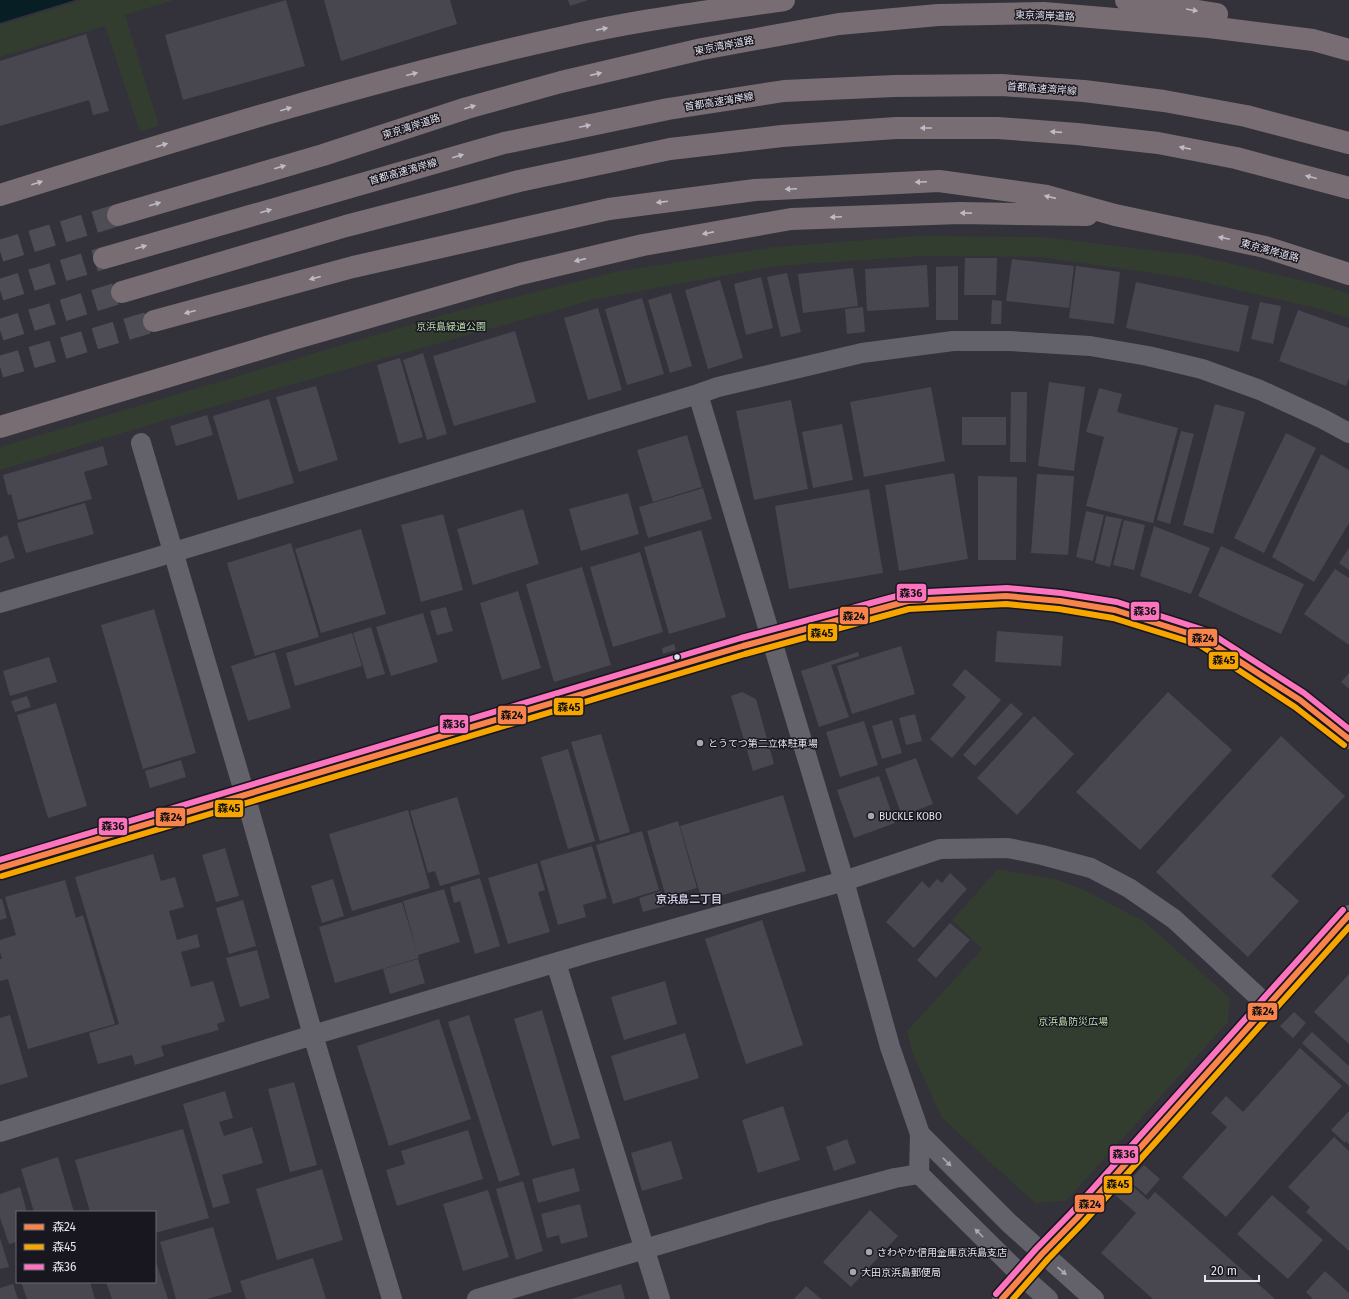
<svg xmlns="http://www.w3.org/2000/svg" width="1349" height="1299" font-family="'Fira Sans','Noto Sans JP',sans-serif">
	<rect width="100%" height="100%" fill="#33313a"/>
	<path fill="#323d30" d="M83 0H174L125 15 159 126 140 132 105 26 0 57V25Z
		M917 236 1041 237 1194 255 1329 287 1349 294V318L1320 309 1186 278 1040 257 922 256 778 266 596 299 159 422 0 470V447L453 312 620 271 774 247Z
		M998 869 1055 879 1084 890 1145 922 1230 998 1228 1022 1066 1201 1035 1203 941 1117 912 1051 907 1031 982 949 952 920Z"/>
	<path fill="#061e24" d="M0 0H75L0 23Z"/>
	<path fill="#48464f" d="M286 0 305 66 183 100 165 35Z
		M324 0H450L457 24 341 61Z
		M568 0H588L570 6Z
		M86 34 109 111 93 115 89 100 0 126V61Z
		M965 258H997L996 295H964Z
		M1012 259 1074 266 1069 308 1006 301Z
		M927 265 929 307 867 311 865 269Z
		M958 266V320H936V267Z
		M1076 266 1120 272 1114 324 1069 318Z
		M853 268 858 306 803 313 798 274Z
		M787 273 801 332 781 337 767 277Z
		M761 277 773 328 746 335 734 284Z
		M720 280 743 358 708 369 685 290Z
		M1136 282 1249 306 1239 352 1126 328Z
		M671 293 692 366 670 373 648 300Z
		M642 298 664 374 627 385 605 309Z
		M992 300 1002 301 1001 324H991Z
		M1260 302 1281 306 1273 344 1251 339Z
		M863 307 865 332 847 334 845 309Z
		M598 308 622 390 588 400 564 318Z
		M1298 310 1349 328V378L1346 386 1279 361Z
		M515 331 536 402 454 426 433 356Z
		M423 353 447 434 427 440 403 360Z
		M400 358 423 437 399 444 377 365Z
		M1049 382 1085 387 1074 471 1038 466Z
		M316 386 338 460 299 472 276 397Z
		M931 387 945 461 864 477 850 402Z
		M1099 388 1122 394 1117 412 1178 428 1153 523 1086 506 1104 437 1086 432Z
		M1011 392H1027L1026 462H1010Z
		M269 399 294 483 238 500 213 416Z
		M791 400 808 489 754 500 736 411Z
		M1215 404 1245 412 1213 534 1183 525Z
		M207 415 213 435 176 446 170 426Z
		M962 417H1006V445H962Z
		M842 424 853 480 813 488 802 432Z
		M1181 431 1194 434 1170 524 1157 520Z
		M1286 433 1316 448 1264 553 1234 538Z
		M687 435 702 487 653 502 637 450Z
		M103 446 108 465 84 472 92 499 18 520 11 494 8 495 3 475Z
		M1321 454 1349 470V523L1314 582 1272 557Z
		M954 473 968 559 899 571 885 485Z
		M1037 474 1074 476 1068 555 1031 553Z
		M978 476 1017 477 1016 560H978Z
		M703 488 712 519 648 538 639 507Z
		M869 489 883 573 789 589 775 506Z
		M628 493 639 534 581 551 569 509Z
		M85 503 94 534 26 553 17 523Z
		M523 509 539 564 473 585 457 529Z
		M1086 511 1104 515 1093 561 1076 557Z
		M443 514 463 590 421 602 401 525Z
		M1106 516 1122 519 1110 567 1095 563Z
		M1124 520 1145 525 1134 570 1113 565Z
		M1154 526 1210 548 1191 594 1140 576Z
		M361 529 386 614 321 633 295 549Z
		M701 530 726 617 669 634 644 547Z
		M7 535 15 558 0 563V538Z
		M291 543 319 637 255 656 227 563Z
		M1221 546 1304 584 1281 634 1198 596Z
		M1349 548V570L1339 563Z
		M640 552 663 632 613 647 590 567Z
		M582 567 611 665 554 682 526 584Z
		M1335 569 1349 578V645L1304 614Z
		M518 591 541 668 502 680 480 603Z
		M446 607 453 631 437 635 430 611Z
		M154 609 196 753 143 769 101 625Z
		M423 613 438 662 391 676 376 627Z
		M371 627 385 674 367 679 353 633Z
		M997 631 1063 636 1061 666 995 662Z
		M352 633 362 666 295 686 286 653Z
		M674 644 676 650 663 654 662 648Z
		M901 646 915 694 852 714 837 666Z
		M275 652 291 708 248 721 231 666Z
		M858 652 859 656 831 665 849 717 819 727 801 671Z
		M49 657 57 682 10 696 3 671Z
		M965 669 1001 700 952 758 930 739 966 697 952 685Z
		M1349 673V689L1341 682Z
		M742 692 756 699 774 764 753 771 731 696Z
		M1168 692 1232 750 1140 850 1076 792Z
		M27 696 31 707 15 712 11 701Z
		M56 703 87 806 48 818 17 715Z
		M1011 703 1023 714 975 766 963 755Z
		M915 714 922 741 906 745 899 718Z
		M1034 716 1074 754 1017 815 977 778Z
		M892 720 902 753 882 759 872 726Z
		M864 721 878 765 840 777 826 732Z
		M601 734 630 832 600 841 571 742Z
		M1281 736 1345 796 1271 876 1299 901 1248 957 1156 872Z
		M568 749 595 841 568 849 541 757Z
		M916 758 933 804 902 816 885 769Z
		M181 760 186 777 150 788 145 771Z
		M879 776 895 823 854 838 837 790Z
		M783 795 806 871 702 901 680 826Z
		M457 797 480 874 440 886 435 871 428 873 410 811Z
		M408 810 430 888 352 911 329 834Z
		M678 821 697 888 666 897 647 831Z
		M642 831 659 890 613 904 596 845Z
		M592 846 607 898 583 905 586 917 558 925 540 861Z
		M225 848 239 896 216 902 202 855Z
		M153 854 161 881 175 877 184 907 169 911 177 940 197 934 200 947 181 952 191 987 213 981 225 1021 217 1024 219 1030 161 1046 164 1056 135 1065 132 1055 98 1064 89 1033 119 1024 75 877Z
		M537 863 545 890 538 892 550 932 508 944 488 878Z
		M950 873 967 889 914 948 886 922 922 881 929 888 937 879 942 883Z
		M480 878 500 946 475 954 460 901 454 903 450 887Z
		M333 879 344 916 322 923 311 886Z
		M65 880 76 918 83 915 115 1024 28 1049 8 979 0 981V959H2L0 952V940L16 935 5 897Z
		M444 889 460 942 418 955 403 901Z
		M661 891 665 906 643 912 639 898Z
		M0 899H2L7 918 0 920Z
		M243 900 256 946 229 954 216 908Z
		M402 902 419 958 335 983 319 927Z
		M762 920 803 1045 746 1064 705 939Z
		M950 923 970 940 936 978 917 960Z
		M257 950 270 998 240 1007 226 958Z
		M418 959 425 983 390 994 383 969Z
		M1349 974V1044L1314 1012Z
		M665 981 677 1024 624 1040 611 997Z
		M542 1010 580 1138 552 1146 514 1019Z
		M1294 1012 1306 1023 1293 1038 1280 1026Z
		M10 1015 28 1077 0 1085V1018Z
		M469 1015 520 1175 499 1182 448 1022Z
		M439 1019 471 1119 389 1146 357 1046Z
		M1312 1032 1349 1066V1086L1302 1043Z
		M685 1033 699 1078 624 1101 611 1056Z
		M1300 1048 1342 1086 1226 1217 1182 1177 1227 1127 1211 1113 1226 1096 1243 1112Z
		M294 1082 317 1165 290 1172 268 1089Z
		M225 1091 233 1118 219 1122 224 1136 252 1127 263 1163 222 1175 230 1203 213 1208 183 1104Z
		M783 1106 800 1160 758 1173 742 1120Z
		M1349 1111V1144L1346 1141 1345 1143 1331 1130Z
		M183 1129 209 1218 155 1233V1212H90L75 1160Z
		M468 1130 483 1179 397 1206 386 1170 405 1164 401 1151Z
		M1334 1137 1349 1151V1251L1306 1212 1310 1207 1288 1187Z
		M847 1139 856 1163 834 1171 826 1147Z
		M671 1141 683 1179 642 1191 631 1153Z
		M58 1157 74 1212H34L21 1169Z
		M1144 1165 1160 1179 1146 1195 1129 1181Z
		M574 1168 580 1191 538 1203 532 1179Z
		M322 1169 343 1240 277 1260 256 1189Z
		M1126 1180 1148 1200 1155 1192 1275 1299H1153L1101 1253 1136 1213 1113 1193Z
		M523 1181 543 1251 516 1260 496 1189Z
		M20 1187 27 1212H17V1242L9 1244 0 1218V1194Z
		M488 1190 509 1257 463 1271 443 1204Z
		M1272 1195 1323 1240 1288 1279 1237 1234Z
		M580 1204 588 1237 561 1244 559 1235 547 1238 541 1214Z
		M870 1210 898 1236 851 1287 823 1262Z
		M213 1227 232 1292 207 1299H176L160 1242Z
		M0 1238 9 1267 0 1269Z
		M313 1258 326 1299H246L240 1281Z
		M155 1259 168 1299H112L106 1282H155Z
		M1325 1271 1349 1293V1299H1313L1306 1292Z
		M21 1282H90L95 1299H27Z
		M13 1284 18 1299H0V1288Z
		M621 1284 625 1299H571Z
		M806 1286 821 1299H794Z"/>
	<g fill="none" stroke-linecap="round" stroke-linejoin="round">
		<path stroke="#4e4c55" stroke-width="22" stroke-dasharray="22 11" stroke-linecap="butt" d="M0 251 118 215
			M0 290 104 258
			M0 330 122 292
			M0 367 154 321"/>
		<path stroke="#63626a" stroke-width="20" d="M141 443 245 795 313 1035 392 1299
			M0 603 141 562 698 394 718 387 862 353 953 341H1009L1090 346 1148 356 1202 369 1260 390 1323 419 1349 433
			M0 868 743 646 908 601 1006 596 1060 601 1115 610 1203 638 1300 700 1349 739
			M556 963 660 1299
			M0 1132 313 1035 588 953 844 881 940 849 1008 848 1042 855 1091 868 1129 888 1174 919 1267 1005
			M920 1134 1009 1223 1094 1299
			M919 1174 1022 1276 1048 1299
			M477 1299 769 1212 895 1178 919 1174 920 1134 890 1047 844 881 698 394
			M1002 1299 1042 1254 1077 1218 1349 915"/>
		<path stroke="#776d72" stroke-width="22" d="M1126 0 1217 14
			M0 195C186 137 373 79 564 37 637 20 711 11 784 0
			M118 215 323 155 467 108 561 82 702 49 839 24 938 15 1044 13 1209 27 1313 40 1349 50
			M104 258 504 143 668 109 784 91 894 86 1002 85 1084 91 1164 101 1246 116 1349 143
			M122 292 346 226 519 181 670 149 782 136 896 128H998L1077 134 1158 143 1236 158 1349 188
			M154 321 353 267 609 209 755 190 939 181 1047 196 1115 215 1265 247 1349 274
			M0 427 293 339 520 274 643 245 791 219 960 213 1087 215"/>
		<defs>
			<path id="bus-1" d="M0 868 743 646 908 601 1006 596 1060 601 1115 610 1203 638 1300 700 1349 739
				M1002 1299 1042 1254 1077 1218 1349 915"/>
			<path id="bus-2" d="M2 876 745 654 909 609 1006 604 1059 609 1113 618 1200 645 1295 707 1344 745
				M1013 1299 1048 1259 1083 1223 1349 927"/>
			<path id="bus-3" d="M0 860 741 638 908 593 1007 588 1061 593 1117 602 1207 631 1304 693 1349 729
				M996 1294 1036 1249 1071 1213 1343 910"/>
		</defs>
		<use href="#bus-1" stroke="#18161e" stroke-width="9"/>
		<use href="#bus-2" stroke="#18161e" stroke-width="9"/>
		<use href="#bus-3" stroke="#18161e" stroke-width="9"/>
		<use href="#bus-1" stroke="#f8844c" stroke-width="6"/>
		<use href="#bus-2" stroke="#f7a600" stroke-width="6"/>
		<use href="#bus-3" stroke="#fc73be" stroke-width="6"/>
	</g>
	<defs><path id="oneway-solid" d="M-6-.8H1V-3.2L6.5 0L1 3.2V.8H-6Z"/></defs>
	<g fill="#bfbac4">
		<use href="#oneway-solid" transform="translate(1192 10) rotate(10)"/>
		<use href="#oneway-solid" transform="translate(602 29) rotate(-11)"/>
		<use href="#oneway-solid" transform="translate(412 74) rotate(-14)"/>
		<use href="#oneway-solid" transform="translate(596 74) rotate(-13)"/>
		<use href="#oneway-solid" transform="translate(470 107) rotate(-16)"/>
		<use href="#oneway-solid" transform="translate(286 109) rotate(-16)"/>
		<use href="#oneway-solid" transform="translate(585 126) rotate(-12)"/>
		<use href="#oneway-solid" transform="translate(926 128) rotate(-180)"/>
		<use href="#oneway-solid" transform="translate(1056 132) rotate(-176)"/>
		<use href="#oneway-solid" transform="translate(162 145) rotate(-16)"/>
		<use href="#oneway-solid" transform="translate(1185 148) rotate(-169)"/>
		<use href="#oneway-solid" transform="translate(458 156) rotate(-16)"/>
		<use href="#oneway-solid" transform="translate(280 167) rotate(-16)"/>
		<use href="#oneway-solid" transform="translate(1311 177) rotate(-166)"/>
		<use href="#oneway-solid" transform="translate(921 182) rotate(177)"/>
		<use href="#oneway-solid" transform="translate(37 183) rotate(-17)"/>
		<use href="#oneway-solid" transform="translate(791 189) rotate(177)"/>
		<use href="#oneway-solid" transform="translate(1050 197) rotate(-167)"/>
		<use href="#oneway-solid" transform="translate(662 202) rotate(173)"/>
		<use href="#oneway-solid" transform="translate(155 204) rotate(-16)"/>
		<use href="#oneway-solid" transform="translate(266 211) rotate(-16)"/>
		<use href="#oneway-solid" transform="translate(966 213) rotate(-179)"/>
		<use href="#oneway-solid" transform="translate(836 217) rotate(178)"/>
		<use href="#oneway-solid" transform="translate(708 233) rotate(169)"/>
		<use href="#oneway-solid" transform="translate(1224 238) rotate(-168)"/>
		<use href="#oneway-solid" transform="translate(141 247) rotate(-16)"/>
		<use href="#oneway-solid" transform="translate(580 260) rotate(167)"/>
		<use href="#oneway-solid" transform="translate(315 278) rotate(165)"/>
		<use href="#oneway-solid" transform="translate(190 312) rotate(165)"/>
	</g>
	<g fill="#abaab4">
		<use href="#oneway-solid" transform="translate(947 1162) rotate(45)"/>
		<use href="#oneway-solid" transform="translate(979 1233) rotate(-135)"/>
		<use href="#oneway-solid" transform="translate(1062 1271) rotate(41)"/>
	</g>
	<circle fill="#e6e4f0" stroke="#18161e" stroke-width="1.5" cx="677" cy="657" r="3.5"/>
	<g fill="#a7a5b0" stroke="#18161e" stroke-width="1.5">
		<circle cx="700" cy="743" r="4"/>
		<circle cx="871" cy="816" r="4"/>
		<circle cx="869" cy="1252" r="4"/>
		<circle cx="853" cy="1272" r="4"/>
	</g>
	<g text-anchor="middle" stroke-width="3" stroke-linejoin="round" paint-order="stroke">
		<g font-size="10" fill="#e6e4f0" stroke="#18161e">
			<text transform="translate(1045 15) rotate(2)" y="4">東京湾岸道路</text>
			<text transform="translate(724 45) rotate(-11)" y="4">東京湾岸道路</text>
			<text transform="translate(1042 88) rotate(4)" y="4">首都高速湾岸線</text>
			<text transform="translate(719 101) rotate(-9)" y="4">首都高速湾岸線</text>
			<text transform="translate(411 126) rotate(-18)" y="4">東京湾岸道路</text>
			<text transform="translate(403 171) rotate(-16)" y="4">首都高速湾岸線</text>
			<text transform="translate(1270 250) rotate(15)" y="4">東京湾岸道路</text>
		</g>
		<g font-size="10" fill="#bcdeb0" stroke="#18161e">
			<text x="451" y="330">京浜島緑道公園</text>
			<text x="1073" y="1025">京浜島防災広場</text>
		</g>
		<g font-size="10" fill="#e6e4f0" stroke="#18161e" text-anchor="start">
			<text x="708" y="747">とうてつ第二立体駐車場</text>
			<text x="879" y="820">BUCKLE KOBO</text>
			<text x="877" y="1256">さわやか信用金庫京浜島支店</text>
			<text x="861" y="1276">大田京浜島郵便局</text>
		</g>
		<g font-size="11" font-weight="bold" fill="#cecbe1" stroke="#18161e">
			<text x="689" y="903">京浜島二丁目</text>
		</g>
	</g>
	<g stroke="#18161e" stroke-width="1.5">
		<rect x="896" y="583" width="31" height="19" rx="4" fill="#fc73be"/>
		<rect x="1130" y="601" width="30" height="20" rx="4" fill="#fc73be"/>
		<rect x="839" y="606" width="30" height="19" rx="4" fill="#f8844c"/>
		<rect x="807" y="623" width="31" height="19" rx="4" fill="#f7a600"/>
		<rect x="1187" y="628" width="31" height="19" rx="4" fill="#f8844c"/>
		<rect x="1208" y="651" width="31" height="19" rx="4" fill="#f7a600"/>
		<rect x="553" y="697" width="31" height="19" rx="4" fill="#f7a600"/>
		<rect x="497" y="705" width="30" height="20" rx="4" fill="#f8844c"/>
		<rect x="439" y="714" width="30" height="20" rx="4" fill="#fc73be"/>
		<rect x="214" y="799" width="30" height="19" rx="4" fill="#f7a600"/>
		<rect x="155" y="807" width="31" height="20" rx="4" fill="#f8844c"/>
		<rect x="98" y="817" width="30" height="19" rx="4" fill="#fc73be"/>
		<rect x="1247" y="1002" width="31" height="19" rx="4" fill="#f8844c"/>
		<rect x="1109" y="1145" width="30" height="19" rx="4" fill="#fc73be"/>
		<rect x="1103" y="1175" width="30" height="19" rx="4" fill="#f7a600"/>
		<rect x="1074" y="1194" width="31" height="19" rx="4" fill="#f8844c"/>
	</g>
	<g font-size="11" text-anchor="middle" font-weight="bold" fill="#111">
		<text x="911" y="597">森36</text>
		<text x="1145" y="615">森36</text>
		<text x="854" y="620">森24</text>
		<text x="822" y="637">森45</text>
		<text x="1203" y="642">森24</text>
		<text x="1224" y="664">森45</text>
		<text x="569" y="711">森45</text>
		<text x="512" y="719">森24</text>
		<text x="454" y="728">森36</text>
		<text x="229" y="812">森45</text>
		<text x="171" y="821">森24</text>
		<text x="113" y="830">森36</text>
		<text x="1263" y="1015">森24</text>
		<text x="1124" y="1158">森36</text>
		<text x="1118" y="1188">森45</text>
		<text x="1090" y="1208">森24</text>
	</g>
	<rect x="16" y="1211" width="140" height="72" fill="#18161e" stroke="#6a6872"/>
	<rect x="24" y="1224" width="20" height="6" fill="#f8844c" stroke="#6a6872"/>
	<text x="52" y="1231" font-size="12" fill="#e6e4f0">森24</text>
	<rect x="24" y="1244" width="20" height="6" fill="#f7a600" stroke="#6a6872"/>
	<text x="52" y="1251" font-size="12" fill="#e6e4f0">森45</text>
	<rect x="24" y="1264" width="20" height="6" fill="#fc73be" stroke="#6a6872"/>
	<text x="52" y="1271" font-size="12" fill="#e6e4f0">森36</text>
	<path d="M1205 1275v6h54v-6" fill="none" stroke="#e6e4f0" stroke-width="2"/>
	<text x="1211" y="1275" font-size="12" fill="#e6e4f0" stroke="#18161e" stroke-width="3" paint-order="stroke">20 m</text>
</svg>
